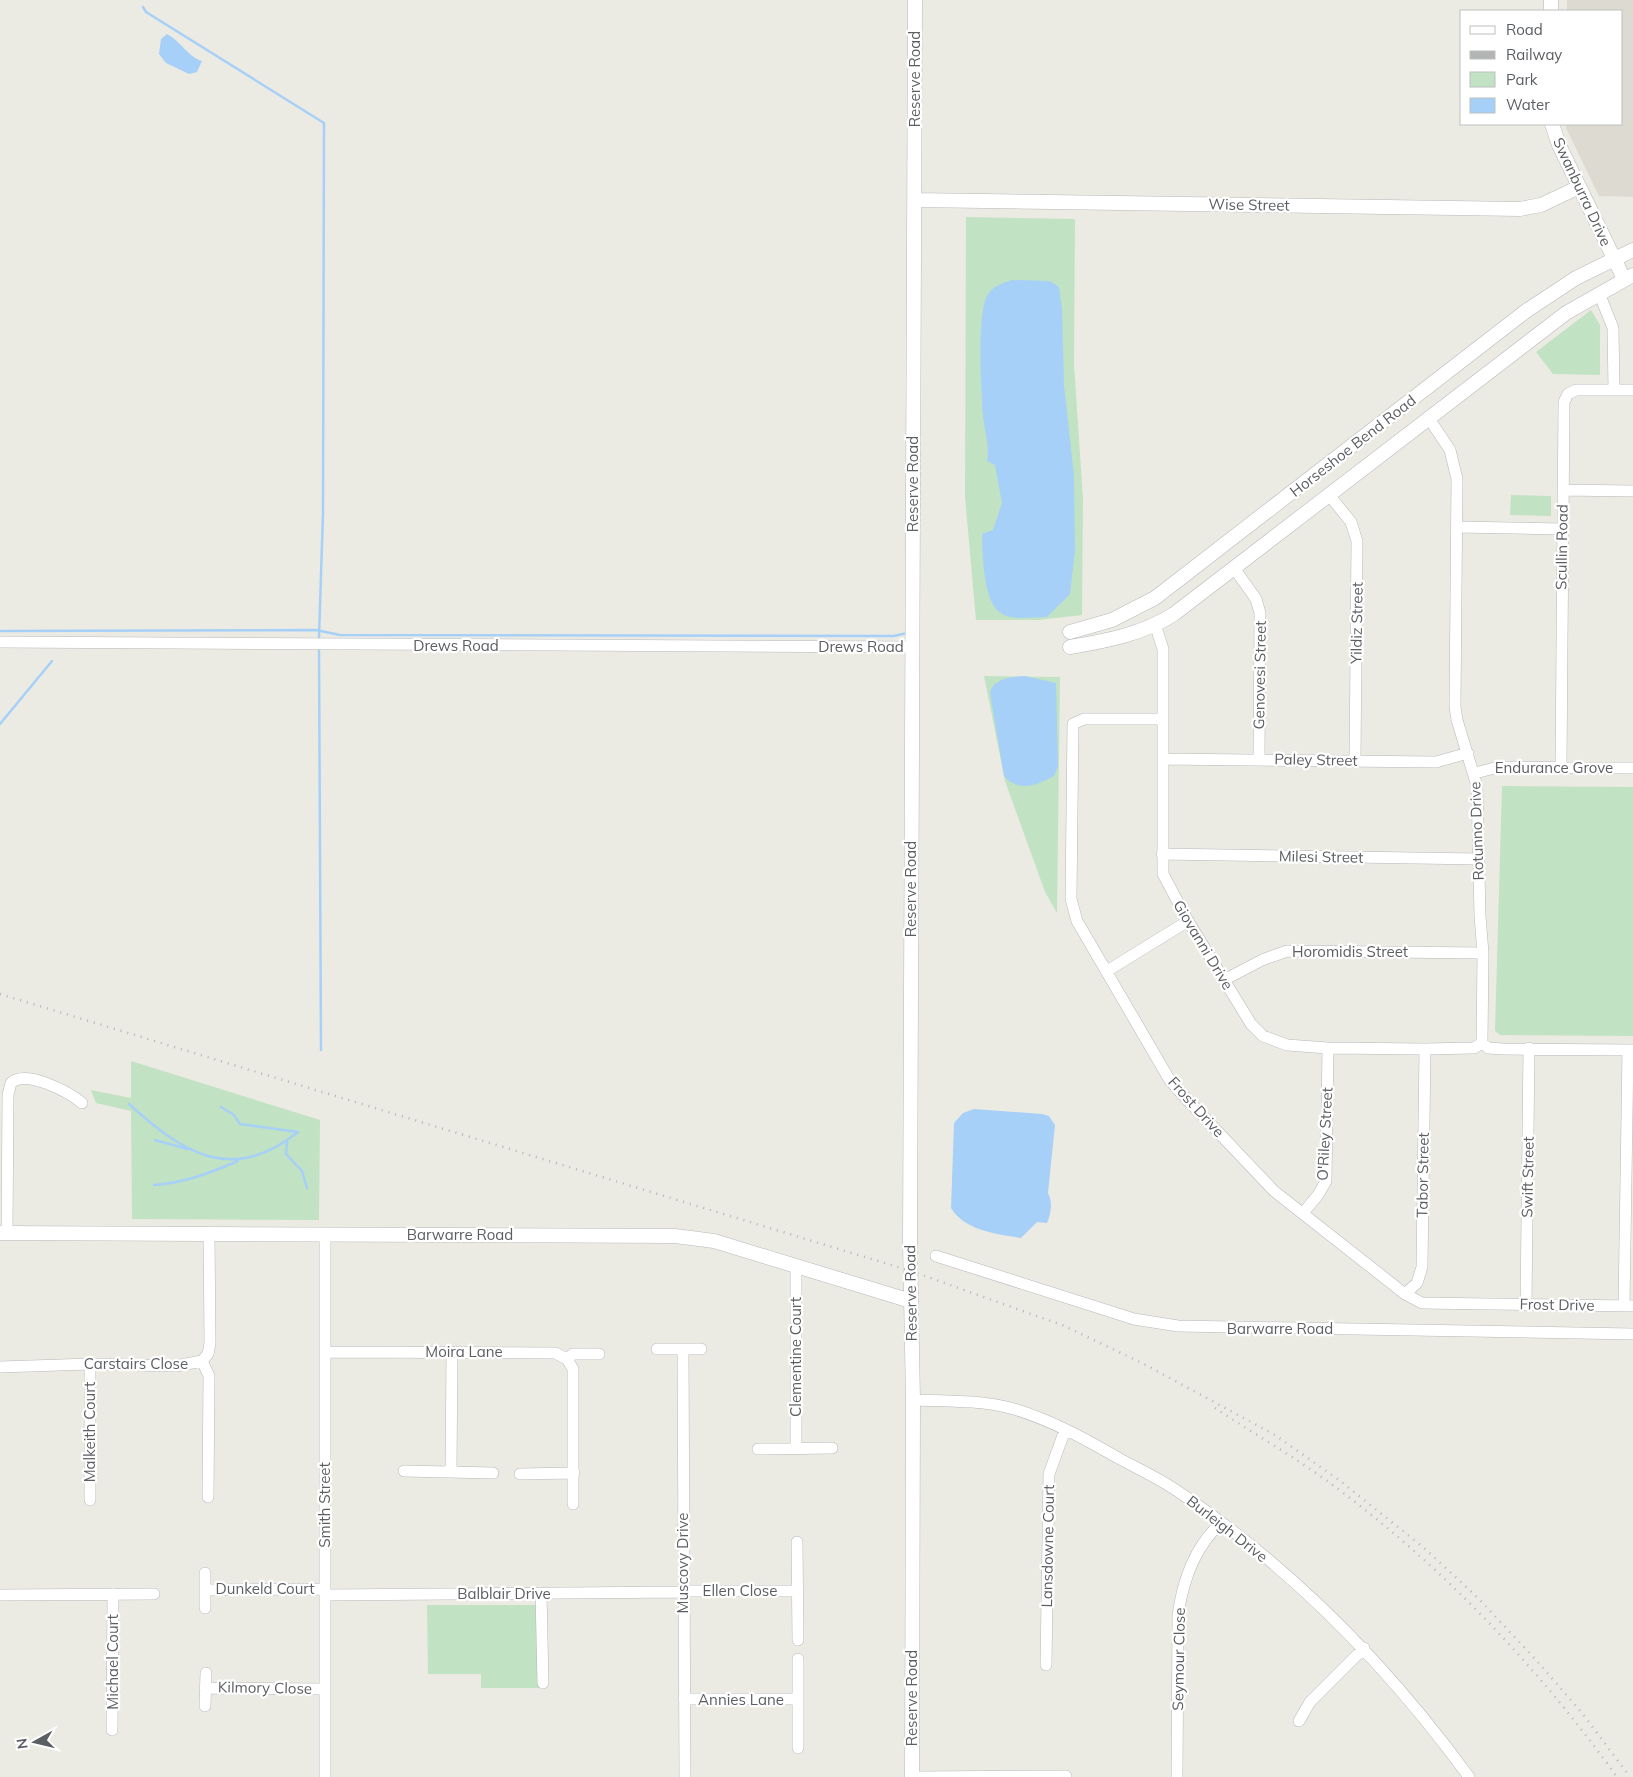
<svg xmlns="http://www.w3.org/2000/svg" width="1633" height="1777" font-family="Mulish,sans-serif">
	<rect width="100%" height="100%" fill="#ecebe3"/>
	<path fill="#dcdad1" d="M1567 0H1633V197L1599 196 1566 128V124H1622V11H1567Z"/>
	<path fill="#c1e2c3" d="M966 217 1075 219 1074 364 1083 499 1082 615 1039 620H976L965 497Z
		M1591 310 1600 325V375L1553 374 1536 352Z
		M1511 495 1551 496V516L1510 515Z
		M984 676 1060 677 1057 913 1045 892 1005 781Z
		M1502 786 1633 787V1036L1500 1035 1495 1031Z
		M131 1061 320 1120 319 1220 132 1219 131 1111 96 1103 91 1090 131 1098Z
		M427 1605H541L543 1688H481V1674H428Z"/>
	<path fill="#a7d0f8" d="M167 34C183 43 188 57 202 61L197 72 189 74 166 63 159 54 161 39Z
		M1012 280 1050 281 1059 287 1062 308 1064 385 1074 476 1075 551 1070 594 1047 617C1034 617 1016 620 1004 615 982 606 983 554 982 534L993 530 1002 503 995 465 987 461C990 445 984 431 983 415 981 391 977 315 987 296 992 286 1003 283 1012 280Z
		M1025 676 1056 683 1058 766 1054 776C1036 785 1019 793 1004 776L990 693C994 678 1011 677 1025 676Z
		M974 1109 1042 1114 1049 1116 1055 1125 1048 1193C1053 1202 1051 1214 1047 1223L1037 1222 1021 1238C997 1234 965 1231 951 1208L954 1123 963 1113Z"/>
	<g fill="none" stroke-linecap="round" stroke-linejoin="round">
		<path stroke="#a7d0f8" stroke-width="2.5" d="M143 7 146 12 324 123 323 513 319 637
			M0 631 316 630 340 635 894 636 907 633
			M319 650 321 1050
			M0 724 52 661
			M129 1104C183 1153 232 1185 298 1132
			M221 1107 234 1115 240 1124 298 1132
			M155 1140 187 1149
			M287 1142 286 1154 302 1171 307 1188
			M154 1185C184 1183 210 1173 238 1161"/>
		<defs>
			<path id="minor" d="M1599 293 1613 328 1614 390
				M1428 417 1450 450 1457 479 1455 706 1457 720 1477 786 1480 916 1483 953 1482 1043 1488 1048 1503 1049 1633 1050
				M1563 490 1633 491
				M1329 495 1351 522 1357 541 1355 760
				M1457 527 1563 529
				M1234 568 1256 599 1260 613 1259 760
				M1155 624 1163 649V874L1188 921 1251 1024 1263 1036 1287 1045 1328 1048 1425 1049 1474 1048 1482 1043
				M0 642 912 647
				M1163 719H1084L1073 724 1071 899 1077 921 1169 1079 1181 1093 1274 1191 1405 1294 1422 1303 1633 1306
				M1163 759 1436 762 1468 753
				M1561 767 1564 402 1568 394 1576 390H1633
				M1475 773 1499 767 1633 768
				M1162 854 1479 859
				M1107 971 1188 921
				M1224 980 1262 960 1287 951 1483 953
				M1303 1213 1318 1195 1326 1181 1328 1048
				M7 1233 8 1095 11 1083C26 1069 69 1092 82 1103
				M325 1234V1777
				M936 1256 1134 1319 1178 1326 1633 1334
				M1405 1294 1417 1283 1422 1267 1425 1049
				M1526 1305 1529 1048
				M1624 1306 1628 1050
				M657 1349H701
				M683 1350 685 1777
				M325 1352 555 1353 567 1359 573 1354H599
				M567 1359 573 1369V1504
				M202 1361 209 1376 208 1497
				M0 1367 90 1364 176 1366 202 1361 208 1354 210 1343 209 1234
				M913 1400C947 1401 981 1400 1014 1409 1051 1420 1087 1440 1120 1459 1139 1469 1158 1478 1176 1490 1291 1567 1388 1666 1469 1777
				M796 1448V1266
				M758 1449 832 1448
				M404 1471 493 1473
				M451 1472 452 1352
				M520 1474 574 1473
				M90 1500V1364
				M797 1542 798 1640
				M205 1590 325 1589
				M683 1591H797
				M541 1593 543 1683
				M0 1595 154 1594
				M325 1595 683 1592
				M205 1608V1573
				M798 1659V1748
				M1046 1665 1049 1474 1065 1430
				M205 1688 324 1689
				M684 1699H798
				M205 1706 206 1673
				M1299 1721 1310 1702 1364 1648
				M112 1730 113 1594
				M917 1777 1066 1776
				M1177 1777 1178 1615C1183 1580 1194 1547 1221 1523"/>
			<path id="tertiary" d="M1551 11V0
				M1552 124 1559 145 1624 279
				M915 200 1520 209 1541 205 1579 187
				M1070 632 1112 620 1155 598 1526 311 1576 278 1633 250
				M1070 647C1106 641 1143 634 1174 614L1566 313 1633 275
				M0 1233 675 1236 714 1241 911 1301
				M912 1777 913 1400 910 1244 915 0"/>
		</defs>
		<use href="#minor" stroke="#b5b8bc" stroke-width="12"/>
		<use href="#tertiary" stroke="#b5b8bc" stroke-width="15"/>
		<use href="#minor" stroke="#fff" stroke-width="11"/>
		<use href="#tertiary" stroke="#fff" stroke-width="14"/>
		<path stroke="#b3b4b4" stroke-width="2.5" stroke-dasharray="1 6" stroke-linecap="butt" d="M0 994 911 1271 1062 1325 1144 1364 1275 1435 1339 1480 1423 1547 1477 1597 1537 1661 1582 1713 1630 1777
			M1215 1408C1257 1436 1302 1461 1342 1492 1448 1572 1539 1669 1617 1777"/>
	</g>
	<g text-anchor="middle" stroke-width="4.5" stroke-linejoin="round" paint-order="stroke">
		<g font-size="15" fill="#5b5e62" stroke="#fff">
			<text transform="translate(915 79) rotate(-90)" y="5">Reserve Road</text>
			<text transform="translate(1582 192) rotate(65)" y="5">Swanburra Drive</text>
			<text transform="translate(1249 205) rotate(1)" y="5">Wise Street</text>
			<text transform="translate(1353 446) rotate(-38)" y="5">Horseshoe Bend Road</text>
			<text transform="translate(913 484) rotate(-90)" y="5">Reserve Road</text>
			<text transform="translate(1562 547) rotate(-89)" y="5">Scullin Road</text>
			<text transform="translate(1357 623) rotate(-89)" y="5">Yildiz Street</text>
			<text x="456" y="651">Drews Road</text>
			<text x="861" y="652">Drews Road</text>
			<text transform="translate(1260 675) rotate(-89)" y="5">Genovesi Street</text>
			<text transform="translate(1316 760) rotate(1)" y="5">Paley Street</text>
			<text x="1554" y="773">Endurance Grove</text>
			<text transform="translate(1477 831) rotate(-92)" y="5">Rotunno Drive</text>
			<text transform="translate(1321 857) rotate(1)" y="5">Milesi Street</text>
			<text transform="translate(911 889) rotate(-90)" y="5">Reserve Road</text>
			<text transform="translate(1203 945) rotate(59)" y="5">Giovanni Drive</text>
			<text x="1350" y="957">Horomidis Street</text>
			<text transform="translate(1196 1107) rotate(48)" y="5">Frost Drive</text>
			<text transform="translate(1325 1134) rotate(-87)" y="5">O'Riley Street</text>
			<text transform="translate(1423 1175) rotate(-89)" y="5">Tabor Street</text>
			<text transform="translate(1528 1177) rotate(-89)" y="5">Swift Street</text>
			<text x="460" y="1240">Barwarre Road</text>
			<text transform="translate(911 1293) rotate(-91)" y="5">Reserve Road</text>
			<text transform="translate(1557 1305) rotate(1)" y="5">Frost Drive</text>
			<text x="1280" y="1334">Barwarre Road</text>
			<text x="464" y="1357">Moira Lane</text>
			<text transform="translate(796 1357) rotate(-90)" y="5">Clementine Court</text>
			<text x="136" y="1369">Carstairs Close</text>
			<text transform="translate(90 1432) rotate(-90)" y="5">Malkeith Court</text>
			<text transform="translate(325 1505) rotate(-90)" y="5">Smith Street</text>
			<text transform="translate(1227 1529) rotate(38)" y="5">Burleigh Drive</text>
			<text transform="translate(1048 1546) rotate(-89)" y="5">Lansdowne Court</text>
			<text transform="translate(683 1563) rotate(-90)" y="5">Muscovy Drive</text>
			<text x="265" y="1594">Dunkeld Court</text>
			<text x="740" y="1596">Ellen Close</text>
			<text x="504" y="1599">Balblair Drive</text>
			<text transform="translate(1179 1659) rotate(-89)" y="5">Seymour Close</text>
			<text transform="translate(113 1662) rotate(-90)" y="5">Michael Court</text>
			<text transform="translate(265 1688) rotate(1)" y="5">Kilmory Close</text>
			<text transform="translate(912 1698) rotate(-90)" y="5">Reserve Road</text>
			<text x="741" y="1705">Annies Lane</text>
		</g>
	</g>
	<rect x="1460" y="10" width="162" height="115" fill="#ffffff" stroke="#bdbfc0"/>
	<rect x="1470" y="26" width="25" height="8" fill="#ffffff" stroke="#bdbfc0"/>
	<text x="1506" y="35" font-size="15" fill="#5b5e62">Road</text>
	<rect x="1470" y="51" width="25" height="8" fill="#b3b4b4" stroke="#bdbfc0"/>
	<text x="1506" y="60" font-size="15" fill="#5b5e62">Railway</text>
	<rect x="1470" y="72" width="25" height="15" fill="#c1e2c3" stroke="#bdbfc0"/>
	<text x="1506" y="85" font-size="15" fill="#5b5e62">Park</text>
	<rect x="1470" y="98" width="25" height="15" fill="#a7d0f8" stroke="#bdbfc0"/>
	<text x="1506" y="110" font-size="15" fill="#5b5e62">Water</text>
	<g transform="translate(35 1742) rotate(262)" stroke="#ffffff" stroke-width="4" paint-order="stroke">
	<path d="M0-4L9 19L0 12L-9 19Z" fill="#5b5e62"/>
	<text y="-8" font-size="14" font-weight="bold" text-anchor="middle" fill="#5b5e62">N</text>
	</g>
</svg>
